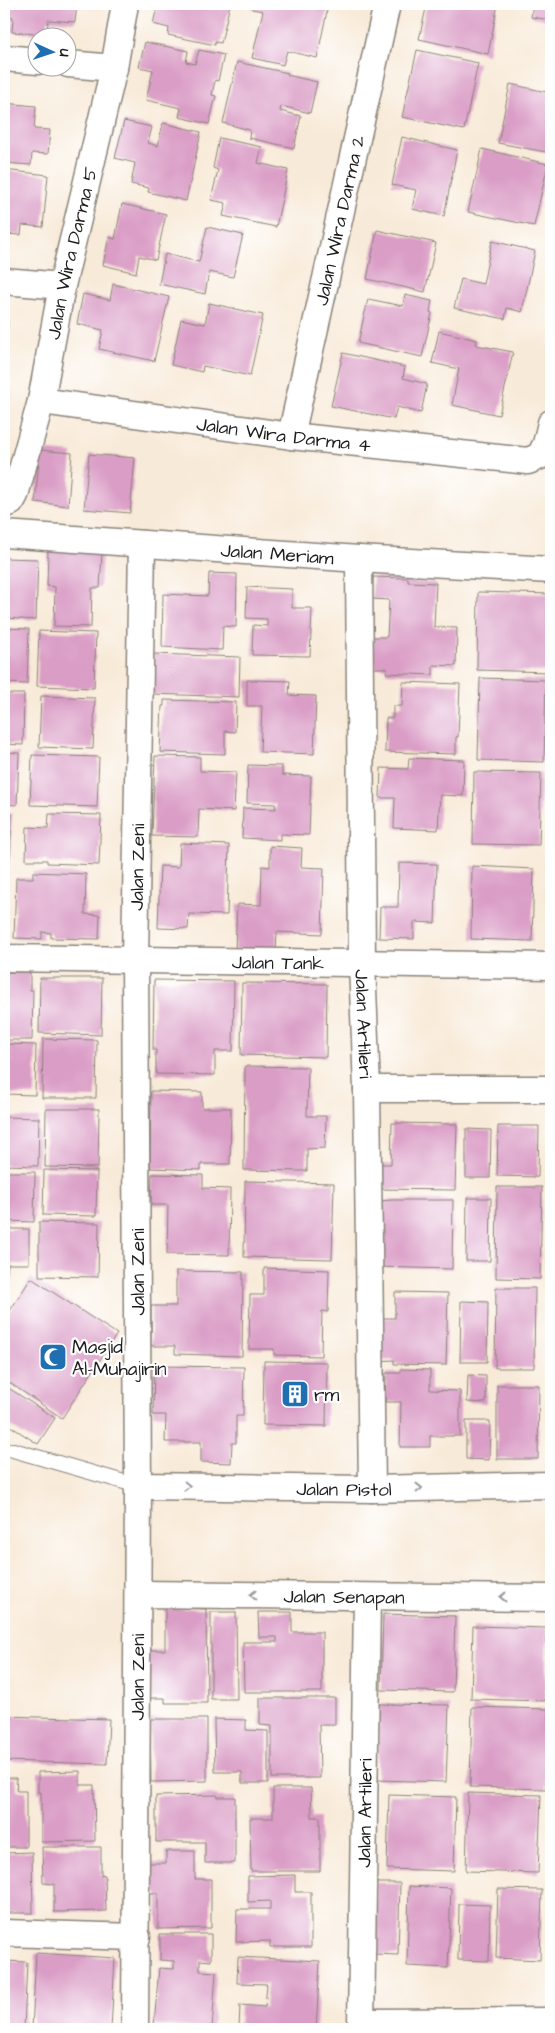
<svg xmlns="http://www.w3.org/2000/svg" width="555" height="2033" font-family="'Architects Daughter',sans-serif">
	<rect width="100%" height="100%" fill="#fff"/>
	<filter id="ink" filterUnits="userSpaceOnUse"><feTurbulence type="fractalNoise" baseFrequency=".02" numOctaves="2"/><feDisplacementMap in="SourceGraphic" scale="10" xChannelSelector="R" yChannelSelector="G"/><feConvolveMatrix kernelMatrix="1 2 1 2 8 2 1 2 1" color-interpolation-filters="sRGB"/></filter>
	<filter id="wash" filterUnits="userSpaceOnUse"><feTurbulence type="fractalNoise" baseFrequency=".0096" numOctaves="4" result="noise"/><feDisplacementMap in="SourceGraphic" scale="20" xChannelSelector="R" yChannelSelector="G"/><feGaussianBlur stdDeviation="1.12" result="paint"/><feColorMatrix in="noise" values="0 0 0 0 0 0 0 0 0 0 0 0 0 0 0 0 0 1.4 0 .05"/><feComposite in="paint" operator="in"/></filter>
	<g filter="url(#wash)">
		<rect width="100%" height="100%" fill="#f8ead8"/>
		<g id="blocks">
			<path fill="#da9dc6" d="M9 4H77L75 22 48 20 47 35 12 32 13 17 8 16Z
				M143 4H230L221 43 215 42V45L168 35 169 28 153 24 157 7Z
				M253 4H295L327 11 317 58 287 51 283 65 252 58 263 11 252 9Z
				M427 4H498L488 54 419 39Z
				M533 4H551V20L531 17Z
				M145 42 188 51 186 62 195 64 199 50 224 55 218 81 215 80 212 95 216 96 209 124 179 117 181 108 146 100 153 70 139 67Z
				M417 50 478 63 464 130 402 117Z
				M237 62 288 73 287 75 317 82 310 113 281 106 280 111 301 116 294 148 249 138 250 130 223 123Z
				M510 84 551 93V153L498 143Z
				M4 103 36 106 34 129 50 130 48 154 32 153 31 165 4 163Z
				M124 121 152 127 148 143 158 146 163 123 201 132 186 201 148 192 149 188 131 184 135 163 115 158Z
				M402 137 457 150 444 216 412 209 416 190 392 185Z
				M219 138 262 147 258 163 288 170 276 227 223 216 226 203 211 200 218 170 213 168Z
				M482 149 548 164 534 226 468 212Z
				M4 170 48 175 43 227 22 225 21 235 4 234Z
				M122 204 166 214 156 260 139 256 136 273 103 265 109 237 115 239Z
				M207 227 243 235 233 277 209 272 205 294 159 284 165 254 199 262Z
				M377 230 436 243 425 292 367 279Z
				M492 241 535 251 522 312 507 308 505 319 454 308 461 279 483 284Z
				M113 284 169 297 154 361 99 349 103 330 77 324 83 294 110 300Z
				M405 295 432 301 430 312 432 313 422 357 358 343 368 299 403 306Z
				M209 303 263 315 250 376 203 366 202 372 171 365 181 319 205 324Z
				M4 321H8L5 364H4Z
				M439 331 477 340 476 345 513 352 499 415 452 405 459 369 432 363Z
				M343 353 405 367 403 378 427 384 421 413 397 407 394 419 331 406Z
				M40 450 72 453 68 506 35 502Z
				M89 454 135 458 130 513 84 509Z
				M48 550 102 552 100 588H92L91 627 54 626 55 587 47 586Z
				M4 558 38 559 36 620 4 618Z
				M209 573 237 574 236 627 223 626 222 650 162 647 163 594 208 596Z
				M373 577 408 578V582L436 583 434 627 457 628 456 666 433 665V675L386 673 387 668H372L373 637H387L389 600 372 599Z
				M247 587 292 589V608H312L310 656 252 655 253 625 267 626V619L246 618Z
				M478 592 551 594 550 672 477 670Z
				M4 628 29 629 27 684 4 683Z
				M39 631 96 633 94 688 37 686Z
				M153 654 240 657 239 697 152 694Z
				M480 678 546 680 544 762 478 760Z
				M247 680 290 681 289 695 316 696 314 754 260 752 262 706H247Z
				M403 682 460 684 458 737H456V754L385 752 386 718H393V706H402Z
				M4 694H24L23 745 4 744Z
				M41 696 95 698 93 749 39 747Z
				M164 700 236 702 235 732 225 731V754L160 752 162 706H164Z
				M4 752 19 753 17 805 4 804Z
				M32 755 99 757 97 807 30 805Z
				M155 756 200 757V771L236 772 234 811 199 809 198 837 152 836Z
				M409 758 464 760 463 796 440 795 438 830 394 828 395 798H380L381 768 408 769Z
				M248 765 282 766V775L311 776 309 835 280 834V840L242 838 243 808 276 809 275 804 247 803Z
				M474 772 541 773 539 845 473 844Z
				M4 813 12 814 10 857H4Z
				M49 814 101 815 99 865 47 863V860H26L27 827 48 828Z
				M180 843 229 845 227 915 189 914 188 929 158 928 160 866 179 867Z
				M270 846 302 848 301 867 324 868 322 934 277 932 276 952 235 950 237 904 261 905 262 866 270 867Z
				M4 863H8L6 920H4Z
				M399 863 437 864 435 923 414 922V939L379 938 380 907H398Z
				M472 866 534 869 532 941 471 939Z
				M33 872 86 874 85 914 100 915 99 939 51 938V933L42 932V939L14 938 16 878H33Z
				M4 972H30V990H33L32 1040H4Z
				M40 978H102L101 1035 39 1033Z
				M154 980 234 981 233 1051H215V1075L156 1074V1050H153Z
				M242 983 327 984 326 1057 241 1055Z
				M43 1039 97 1040 96 1098H42Z
				M4 1044 36 1045 35 1095 4 1094Z
				M245 1066 308 1067 307 1116H326L325 1148 307 1149V1171L244 1170Z
				M151 1091 202 1092V1108H231L230 1164H201V1170L150 1168Z
				M46 1109H99L98 1168 45 1167Z
				M4 1117 39 1118 38 1166 4 1165Z
				M392 1123 457 1124 455 1190 376 1189V1164H391Z
				M498 1126H539L538 1177 497 1176Z
				M466 1129 491 1130 490 1178H466Z
				M44 1170 97 1171 96 1216 43 1215Z
				M4 1172H35L34 1222 4 1221Z
				M152 1174 203 1175V1188L230 1189 229 1255 167 1254 168 1205H151Z
				M245 1181 334 1183 332 1259 244 1257Z
				M497 1187H542L540 1279 496 1278Z
				M467 1198H491L490 1261H466Z
				M392 1200H453L452 1269 376 1267 378 1201Z
				M39 1222 99 1223 98 1277 39 1276Z
				M4 1229H29V1264H8L7 1274 4 1273Z
				M264 1268 329 1270 328 1312 322 1311 321 1356 274 1355V1349H249L250 1295H264Z
				M176 1271 243 1272 242 1356 175 1354V1346H151V1306H176Z
				M31 1278 117 1334 62 1418 4 1379V1320Z
				M496 1288H535L534 1368H495Z
				M395 1292 448 1293 446 1365 394 1364V1360L375 1361V1318H395Z
				M461 1301 488 1302 487 1362H460Z
				M264 1361 327 1362 326 1426 263 1425Z
				M154 1366 244 1367 243 1416H236V1443H232L231 1463 201 1462V1442H165L166 1415H153Z
				M401 1369 430 1370V1390L460 1391V1436H430V1447H400L401 1402H385L386 1373H401Z
				M468 1375 486 1376V1403L467 1402Z
				M4 1385 55 1418 38 1444 4 1422Z
				M497 1385H539L538 1459H497Z
				M466 1421H490L489 1460 466 1459Z
				M165 1608 206 1609 207 1703H165V1698H147V1650H165Z
				M211 1612H236L237 1699H211Z
				M258 1612H292V1632H322V1692H244L243 1642H277V1637H259Z
				M383 1614 455 1616 453 1692 381 1690Z
				M473 1626 547 1628 545 1701 471 1699Z
				M260 1698H335V1725H319L320 1778H272V1726L260 1725Z
				M379 1704 449 1705 446 1782 377 1780Z
				M472 1707 549 1709 546 1789 470 1787Z
				M4 1716 109 1719 107 1764 4 1761Z
				M150 1719H207V1781L151 1782Z
				M214 1719 246 1720V1730L268 1731V1783H242V1772H215Z
				M80 1771V1785H94L95 1841 41 1842V1792L38 1793V1772Z
				M4 1778H16L17 1791H26V1847H4Z
				M273 1788H311L312 1817H320V1871H251L250 1818H273Z
				M468 1793 541 1795 538 1873 466 1871Z
				M217 1795 218 1797H235V1863H205V1842H156V1796Z
				M389 1795 456 1797 454 1871 387 1869Z
				M42 1847H101V1876L105 1875 106 1911 54 1912V1884L43 1883Z
				M166 1851H195V1879H211V1928L158 1929V1893H145V1863H166Z
				M32 1852 33 1913H4V1853Z
				M295 1875V1892H311V1947H270V1941L236 1942 237 1909H270V1901L248 1902V1876Z
				M376 1883H400L398 1955 374 1954Z
				M409 1886 451 1888 448 1968 407 1966Z
				M498 1889 542 1890 540 1960 496 1958Z
				M459 1904 490 1905 489 1961 458 1960Z
				M160 1934H211V1961L200 1960V1971L216 1972 212 2029 154 2025 159 1968 174 1969V1961L160 1960Z
				M36 1953 115 1958 111 2029H32Z
				M238 1957 320 1961 316 2029H239L240 2005 265 2007 267 1984 237 1983Z
				M4 1961 27 1962 24 2029H4Z"/>
		</g>
	</g>
	<g filter="url(#ink)">
		<use href="#blocks" fill-opacity="0" stroke="#8a837a" stroke-width="1"/>
		<g fill="none" stroke-linecap="round" stroke-linejoin="round">
			<defs>
				<path id="service" d="M13 1450 138 1486"/>
				<g id="minor">
					<path d="M4 58 38 61"/>
					<path d="M68 64 114 68"/>
					<path d="M4 281 62 286"/>
					<path id="s1" d="M41 401 291 436 528 461 540 456 546 444 551 423"/>
					<path id="s2" d="M291 436 387 4"/>
					<path id="s3" d="M4 505 11 502 15 495 41 401 62 286 114 68 125 4"/>
					<path id="s4" d="M4 534 359 559 551 570"/>
					<path id="s5" d="M359 559 362 964 367 1089 372 1489"/>
					<path id="s6" d="M4 958 551 966"/>
					<path d="M367 1089H551"/>
					<path id="s7" d="M138 1486 372 1489 551 1485"/>
					<path id="s8" d="M138 1594 551 1598"/>
					<path d="M4 1933 137 1937"/>
					<path d="M361 2022 551 2021"/>
					<path id="s9" d="M135 2029 138 1486 135 960 142 544"/>
					<path id="s10" d="M361 2029 367 1597"/>
				</g>
			</defs>
			<use href="#service" stroke="#8a837a" stroke-width="16"/>
			<use href="#minor" stroke="#8a837a" stroke-width="29"/>
			<use href="#service" stroke="#fff" stroke-width="14"/>
			<use href="#minor" stroke="#fff" stroke-width="26"/>
		</g>
		<defs><path id="oneway-chevron" d="M-2-3.5L2.5 0L-2 3.5" fill="none" stroke-width="1.6" stroke-linecap="round" stroke-linejoin="round" transform="scale(1.25)"/></defs>
		<g stroke="#999">
			<use href="#oneway-chevron" transform="translate(187 1486) rotate(1)"/>
			<use href="#oneway-chevron" transform="translate(419 1488) rotate(-1)"/>
			<use href="#oneway-chevron" transform="translate(253 1595) rotate(-179)"/>
			<use href="#oneway-chevron" transform="translate(503 1597) rotate(-180)"/>
		</g>
	</g>
	<defs>
		<symbol id="mosque-square" viewBox="-11 -11 22 22"><rect x="-9" y="-9" width="18" height="18" rx="4" fill="#1f6fb2" stroke="#fff"/><path d="M3.5-4.9A6 6 0 1 0 3.5 4.9A5 5 0 1 1 3.5-4.9Z" fill="#fff"/></symbol>
		<symbol id="building-square" viewBox="-11 -11 22 22"><rect x="-9" y="-9" width="18" height="18" rx="4" fill="#1f6fb2" stroke="#fff"/><path d="M-4-6H4V6H1V3H-1V6H-4ZM-2.5-4.3h1.7v1.8h-1.7ZM.8-4.3h1.7v1.8H.8ZM-2.5-1h1.7V.8h-1.7ZM.8-1h1.7V.8H.8Z" fill="#fff"/></symbol>
	</defs>
	<g fill-rule="evenodd">
		<use href="#mosque-square" x="37" y="1341" width="32" height="32"/>
		<use href="#building-square" x="279" y="1378" width="32" height="32"/>
	</g>
	<g text-anchor="middle" stroke-width="4.5" stroke-linejoin="round" paint-order="stroke">
		<g font-size="19" fill="#1c1c1c" stroke="#fff">
			<text dy="7" stroke="none"><textPath href="#s2" startOffset="221">Jalan Wira Darma 2</textPath></text>
			<text dy="7" stroke="none"><textPath href="#s3" startOffset="264">Jalan Wira Darma 5</textPath></text>
			<text dy="7" stroke="none"><textPath href="#s1" startOffset="245">Jalan Wira Darma 4</textPath></text>
			<text dy="7" stroke="none"><textPath href="#s4" startOffset="274">Jalan Meriam</textPath></text>
			<text dy="7" stroke="none"><textPath href="#s9" startOffset="1162">Jalan Zeni</textPath></text>
			<text dy="7" stroke="none"><textPath href="#s6" startOffset="274">Jalan Tank</textPath></text>
			<text dy="7" stroke="none"><textPath href="#s5" startOffset="465">Jalan Artileri</textPath></text>
			<text transform="translate(137 1272) rotate(-90)" y="7">Jalan Zeni</text>
			<text dy="7" stroke="none"><textPath href="#s7" startOffset="206">Jalan Pistol</textPath></text>
			<text dy="7" stroke="none"><textPath href="#s8" startOffset="206">Jalan Senapan</textPath></text>
			<text dy="7" stroke="none"><textPath href="#s9" startOffset="352">Jalan Zeni</textPath></text>
			<text dy="7" stroke="none"><textPath href="#s10" startOffset="216">Jalan Artileri</textPath></text>
		</g>
		<g font-size="19" fill="#1c1c1c" stroke="#fff" text-anchor="start">
			<text x="72" y="1353">Masjid<tspan x="72" dy="22">Al-Muhajirin</tspan></text>
			<text x="314" y="1401">rm</text>
		</g>
	</g>
	<rect width="555" height="2033" fill="none" stroke="#fff" stroke-width="20"/>
	<g transform="translate(52 52) rotate(93)"><circle r="24" fill="#ffffff" stroke="#a4a4a4"/>
	<path d="M0-4L9 19L0 12L-9 19Z" fill="#1f6fb2"/>
	<text y="-8" font-size="14" font-weight="bold" text-anchor="middle" fill="#1c1c1c">U</text>
	</g>
</svg>
